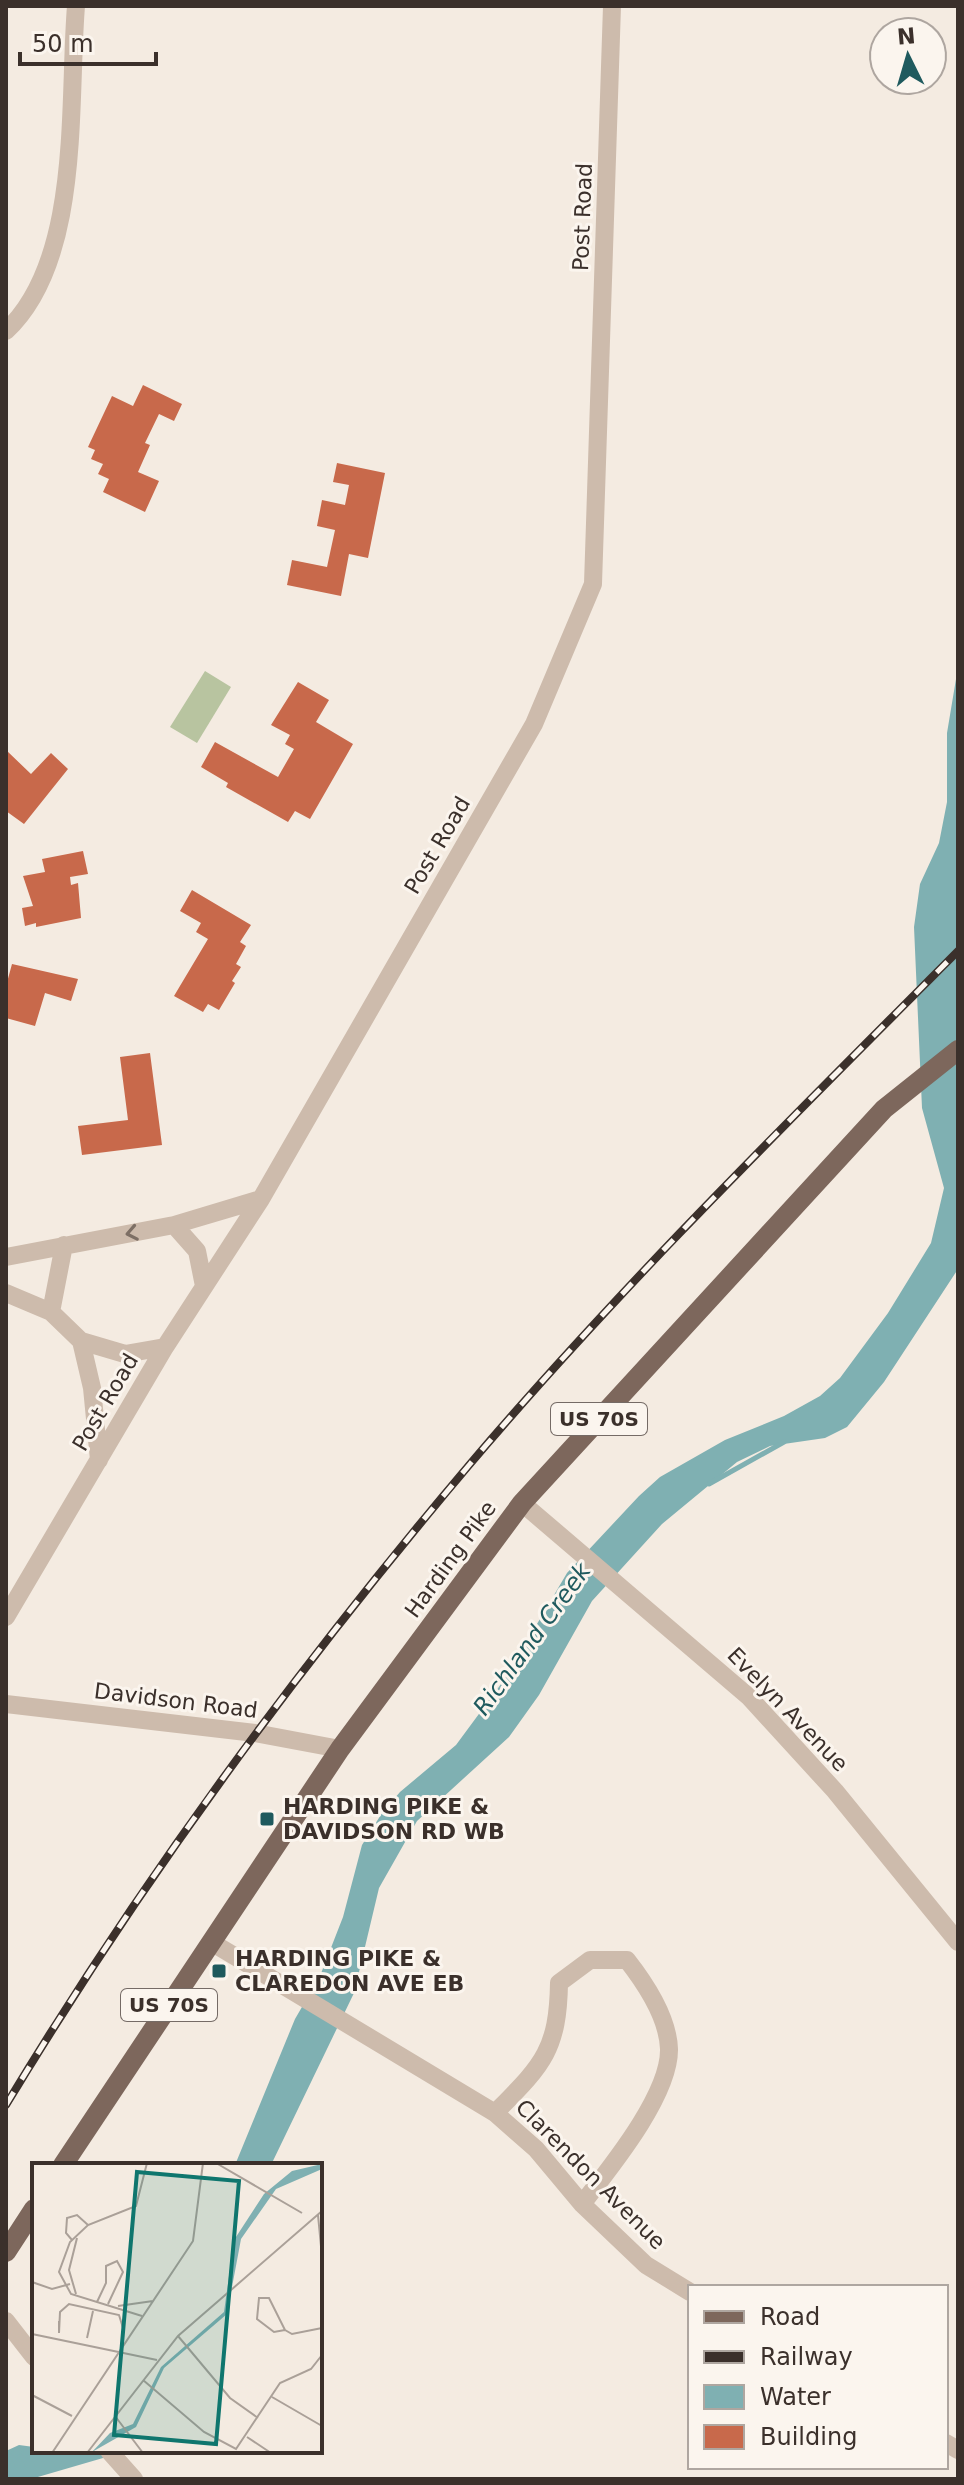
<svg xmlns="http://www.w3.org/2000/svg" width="964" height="2485" font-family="'DejaVu Sans',sans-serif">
	<rect width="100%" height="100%" fill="#f4ebe1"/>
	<path fill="#b8c4a0" d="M205 671 231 687 197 743 170 727Z"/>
	<path fill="#7fb0b2" d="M958 667V1269L884 1382 847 1427 825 1438 770 1446 737 1462 662 1524 592 1601 539 1695 509 1737 417 1821 379 1888 354 1993 271 2165H235L295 2019 320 1976 343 1917 362 1845 382 1813 400 1792 456 1745 504 1680 567 1573 639 1496 660 1477 725 1440 784 1416 820 1396 840 1378 888 1313 931 1243 944 1188 922 1108 914 927 920 884 939 843 947 802V733Z
		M19 2445 34 2447V2451H127L31 2479H6V2451Z"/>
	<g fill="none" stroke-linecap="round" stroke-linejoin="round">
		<path stroke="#7fb0b2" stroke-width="5" d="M709 1484 784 1442"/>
	</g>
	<path fill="#c8694b" d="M143 385 182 404 174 421 159 414 145 443 150 445 138 472 159 481 145 512 103 492 109 479 98 474 103 464 91 459 95 450 88 447 112 396 133 406Z
		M337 463 385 473 368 558 349 554 341 596 287 585 292 560 327 567 335 530 317 526 322 500 345 505 349 485 333 482Z
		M298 682 329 700 316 722 353 744 310 819 295 811 288 822 226 787 228 783 201 767 215 742 278 777 294 749 285 744 290 735 271 725Z
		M6 750 31 774 51 753 68 769 24 824 6 811Z
		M83 851 88 874 70 877 71 885 78 883 81 918 36 927V923L25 926 22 908 33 906 23 876 45 872 42 859Z
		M192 890 251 925 240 942 246 946 236 964 241 967 232 981 235 983 219 1010 208 1004 203 1012 174 996 208 939 196 932 201 923 180 911Z
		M12 964 78 979 71 1001 45 993 35 1026 6 1018V986Z
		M150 1053 162 1145 82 1155 78 1126 128 1120 120 1057Z"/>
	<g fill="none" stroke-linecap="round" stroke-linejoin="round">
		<path stroke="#cdbbac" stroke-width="18" d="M6 331C82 260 68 103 76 6
			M174 1225 197 1251 204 1286
			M6 1257 174 1225 261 1199
			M6 1293 51 1312 81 1341 125 1354 165 1347
			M51 1312 64 1245
			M81 1341 92 1388 99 1460
			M522 1503 749 1697 835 1791 958 1942
			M6 1617 165 1347 261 1199 534 724 593 584 612 6
			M6 1704 255 1733 340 1749
			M211 1942 495 2113 536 2149 582 2204 646 2265 690 2292
			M495 2113C541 2066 558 2052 559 1983L590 1960H627C645 1983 668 2018 669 2049 670 2095 610 2168 582 2204
			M6 2321 34 2357
			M946 2443 958 2450
			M109 2451 134 2479"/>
		<path stroke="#7d675c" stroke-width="20" d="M63 2165 340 1749 522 1503 884 1109 958 1050
			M6 2252 34 2209"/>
		<defs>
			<path id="rail" d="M6 2105C143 1878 299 1666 470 1464 622 1285 792 1118 958 951"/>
		</defs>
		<use href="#rail" stroke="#3b302b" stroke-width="8"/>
		<use href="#rail" stroke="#fbf5ee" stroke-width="5" stroke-dasharray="15" stroke-linecap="butt"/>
	</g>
	<defs><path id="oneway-chevron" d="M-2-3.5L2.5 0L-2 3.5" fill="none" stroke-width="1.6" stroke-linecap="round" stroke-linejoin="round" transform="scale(2)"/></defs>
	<use stroke="#7d6f65" href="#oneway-chevron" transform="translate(132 1233) rotate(169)"/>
	<g fill="#1f5a5e" stroke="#fbf5ee" stroke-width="3">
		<rect x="259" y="1811" width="16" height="16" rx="4"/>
		<rect x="211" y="1963" width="16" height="16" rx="4"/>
	</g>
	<g text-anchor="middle" stroke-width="6" stroke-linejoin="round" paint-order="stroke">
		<g fill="#fbf5ee" stroke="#756b66" stroke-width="2">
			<rect x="551" y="1403" width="96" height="32" rx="6"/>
			<rect x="121" y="1989" width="96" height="32" rx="6"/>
		</g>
		<g font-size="20" font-weight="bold" fill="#3b302b">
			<text x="599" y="1426">US 70S</text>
			<text x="169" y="2012">US 70S</text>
		</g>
		<g font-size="22" fill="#3b302b" stroke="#fbf5ee">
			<text transform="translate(582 217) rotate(-88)" y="8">Post Road</text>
			<text transform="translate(437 845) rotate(-60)" y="8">Post Road</text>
			<text transform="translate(105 1402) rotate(-60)" y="8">Post Road</text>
			<text transform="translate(450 1559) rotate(-54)" y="8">Harding Pike</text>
			<text transform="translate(176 1700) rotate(7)" y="8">Davidson Road</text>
			<text transform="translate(788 1709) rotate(46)" y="8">Evelyn Avenue</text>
			<text transform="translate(591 2174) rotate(45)" y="8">Clarendon Avenue</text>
		</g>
		<g font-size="22" font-weight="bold" fill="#3b302b" stroke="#fbf5ee" text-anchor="start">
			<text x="283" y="1814">HARDING PIKE &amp;<tspan x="283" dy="25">DAVIDSON RD WB</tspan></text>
			<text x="235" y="1966">HARDING PIKE &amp;<tspan x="235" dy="25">CLAREDON AVE EB</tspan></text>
		</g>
		<g font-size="24" font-style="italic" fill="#1f5a5e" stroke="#fbf5ee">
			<text transform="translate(532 1639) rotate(-54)" y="8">Richland Creek</text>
		</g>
	</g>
	<g transform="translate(32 2163)">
		<rect width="290" height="290" fill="#f4ebe1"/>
		<path d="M290 1V6L244 26 209 76 195 151 132 205 104 264 60 289 78 270 101 261 129 204 192 149 202 77 232 31 260 8Z" fill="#7fb0b2"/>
		<path fill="none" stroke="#aaa098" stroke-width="2" d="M184 0 270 50M286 52 290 94M40 77 34 70 35 55 45 52 56 62M0 119 20 126 38 121M44 131 37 107 45 75M227 135H237L253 167 242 169 225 156ZM65 139 74 120V103L85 98 91 109 76 141M86 143 121 138M110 153 39 131 27 109 38 79 56 62 104 43 115 0M27 158V170L28 149 37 141 87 152 91 165M253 167 260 171 290 165M0 171 125 197M146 173 198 235 226 255M55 175 61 148M111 217 172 269 204 286 248 220 279 206 290 192M0 232 40 253M240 234 290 263M83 253 111 290M215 274 239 290M20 290 161 78 171 0M55 290 146 173 290 48"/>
		<path fill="#0f766e" fill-opacity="0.15" stroke="#0f766e" stroke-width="4" d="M105 9 207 18 184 281 82 272Z"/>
		<rect width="290" height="290" fill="none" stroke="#3b302b" stroke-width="4"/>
	</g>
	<rect width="964" height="2485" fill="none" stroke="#3b302b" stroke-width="16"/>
	<rect x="688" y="2285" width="260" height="184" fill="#fbf5ee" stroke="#aea6a0" stroke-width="2"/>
	<rect x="704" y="2311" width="40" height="12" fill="#7d675c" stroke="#aea6a0" stroke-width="2"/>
	<text x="760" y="2325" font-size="24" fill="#3b302b">Road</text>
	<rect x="704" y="2351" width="40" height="12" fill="#3b302b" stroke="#aea6a0" stroke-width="2"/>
	<text x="760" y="2365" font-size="24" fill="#3b302b">Railway</text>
	<rect x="704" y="2385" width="40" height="24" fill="#7fb0b2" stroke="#aea6a0" stroke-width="2"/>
	<text x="760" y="2405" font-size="24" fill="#3b302b">Water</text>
	<rect x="704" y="2425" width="40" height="24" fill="#c8694b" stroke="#aea6a0" stroke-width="2"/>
	<text x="760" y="2445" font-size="24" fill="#3b302b">Building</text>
	<g transform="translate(908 56) rotate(355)"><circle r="38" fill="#fbf5ee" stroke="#aea6a0" stroke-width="2"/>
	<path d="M0-6L14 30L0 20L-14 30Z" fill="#1f5a5e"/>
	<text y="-12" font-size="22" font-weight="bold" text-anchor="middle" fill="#3b302b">N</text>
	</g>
	<path d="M20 52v12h136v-12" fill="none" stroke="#3b302b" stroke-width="4"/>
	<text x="32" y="52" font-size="24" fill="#3b302b" stroke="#fbf5ee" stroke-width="6" paint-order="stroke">50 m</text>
</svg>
